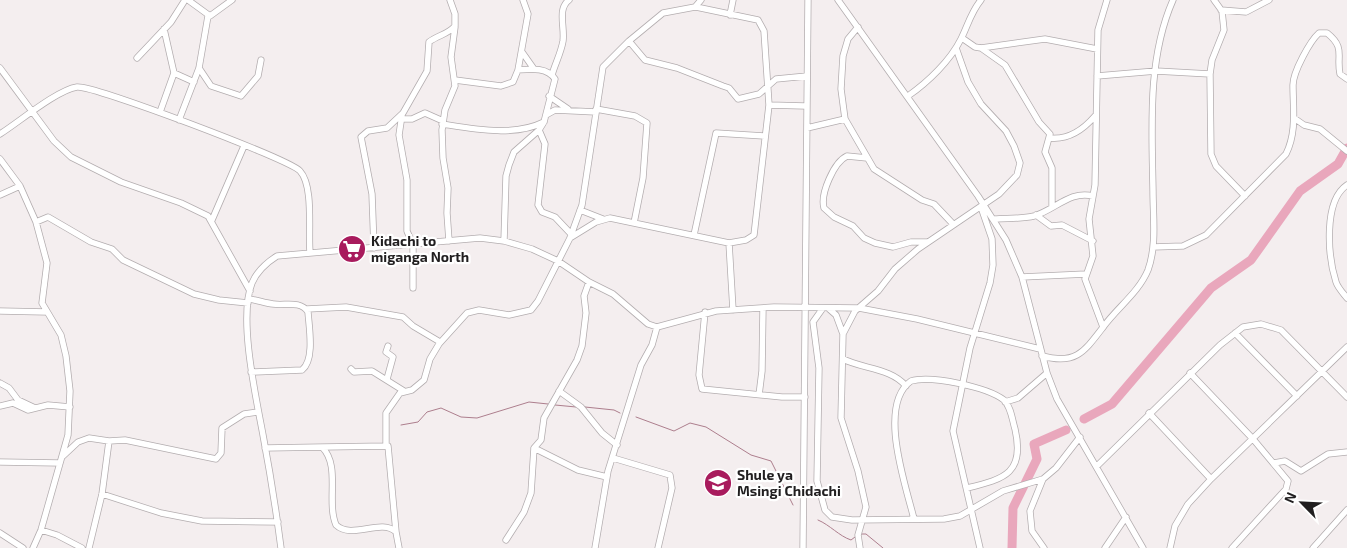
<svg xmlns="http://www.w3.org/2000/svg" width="1347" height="548" font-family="'Exo 2',sans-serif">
	<rect width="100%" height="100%" fill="#f4eeef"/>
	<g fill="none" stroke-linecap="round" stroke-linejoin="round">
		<path stroke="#ad7e8d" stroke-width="1" d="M555 405 576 407
			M585 407 614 410 620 413
			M636 417 674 431 690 423 706 427 751 455 771 461 793 505
			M401 425 418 422 427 412 441 408 461 417 477 418 529 402 548 404
			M818 520C830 525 839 536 851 540L855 537
			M861 534H866L883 548"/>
		<path stroke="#e9a7bc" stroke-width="9" d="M1084 419 1112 404 1211 288 1251 260 1300 191 1338 164 1347 148
			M1012 548 1013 508 1037 459 1034 444 1066 430"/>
		<defs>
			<path id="minor" d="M188 0 210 16 232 0
				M838 0 978 196 1006 240 1022 277 1047 373 1057 399 1143 548
				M1214 0 1222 11 1224 30 1212 60 1210 74 1211 154 1216 166 1245 196
				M1221 10 1246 12 1269 0
				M730 15 733 0
				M858 27 848 39 843 56 841 89 845 119 874 169 922 200 934 204 953 224
				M962 38 975 47 981 48 1045 39 1097 49
				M629 41 645 60 677 68 723 86 729 88 738 99 759 94 776 79 807 76
				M981 48 1005 65 1039 122 1050 134 1045 152 1052 168V206
				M522 52 534 69
				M137 58 171 22 185 0
				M0 68 54 141 71 157 121 182 181 203 208 216 250 291
				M199 68 211 86 241 96 258 76 261 60
				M174 73 194 82
				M552 75C555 64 561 53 563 41 565 27 557 9 569 0
				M1097 76 1156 71 1210 74
				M455 80 501 86 513 82 518 70 528 14 523 0
				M549 96 568 109
				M908 96C928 82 950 61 961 39 968 25 971 12 981 0
				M769 105 805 106
				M596 109 635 116 647 123 643 178 634 223
				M160 112 174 73 164 29
				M402 115 399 135 407 180V231L413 245V288
				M546 115 555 110 596 112
				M1294 118 1304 125 1320 129 1347 151
				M401 119H412L425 113 443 121
				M179 120 199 68 208 16
				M442 124C474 129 514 137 544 122
				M807 128 845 119
				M539 130 545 144 538 205 542 212 555 217 572 235
				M0 134C19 122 57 90 77 87 93 85 289 159 300 171 314 186 308 232 310 252
				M1050 138C1069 140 1083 130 1095 116
				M867 158 847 156C834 162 820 194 824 208L834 217 853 226 864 238 875 243 893 247 911 242H927
				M0 159 20 186 36 222 47 263 42 303 61 335 66 356 70 391 68 435 41 530 33 548
				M1347 185C1323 201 1328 257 1336 282 1338 288 1343 293 1347 298
				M0 195 20 186
				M580 210 603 219
				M1036 215 1051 226 1062 225 1093 241
				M994 219C1007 218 1022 219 1034 216 1055 210 1070 190 1093 196
				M212 220 244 146
				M36 222 48 217 91 242 112 249 123 260 194 294 219 300 248 303
				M694 235 716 133 765 136
				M570 238 596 222 610 218 729 243 746 240 754 235 769 105 764 31 758 20 696 7
				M449 241 447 213 448 188 443 158 442 130 445 110 455 86 451 57 455 27
				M504 241 506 176 509 165 514 152 539 130 544 122 555 79C547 67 531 69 518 70
				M729 243 733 310
				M1153 247 1183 246 1206 235 1286 154C1297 132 1293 108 1293 85 1293 72 1310 41 1319 33H1327C1346 48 1336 56 1340 74L1347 79
				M374 248 372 194 361 137 368 131 387 128 403 113 427 71 429 42C438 35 447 35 455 26V14L450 0
				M1022 277 1086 274
				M249 299C257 300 265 303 273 304 285 306 300 300 308 312 309 327 315 360 302 370L251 372
				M823 308 813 322 819 368 817 481 825 510 832 517 852 520 944 519 960 516 1003 491 1043 479 1056 468 1080 437
				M828 308 836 315 843 334 841 418 858 471 866 507 858 535 860 548
				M307 309 346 307 403 317 413 326 440 342
				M0 311 47 312
				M705 312 699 375 702 389 782 397H805
				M1103 327 1085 279 1093 256 1089 219 1095 185 1098 30 1107 0
				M1235 333 1297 396
				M843 334 855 311 878 291 895 269 918 249 999 194 1017 175 1020 163 1014 146 1006 131 981 104 968 82 956 48
				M1042 356C1076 365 1084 352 1104 326 1117 308 1139 292 1148 270 1157 245 1153 217 1153 191 1152 128 1147 59 1173 0
				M843 359C863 369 891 368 906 386
				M351 369 354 372 372 371 404 391
				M1190 373 1253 439 1288 481 1286 489 1232 548
				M387 379 393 357 386 352 388 346
				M0 383 9 388 18 400 35 408
				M559 391 581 407 602 433 617 445
				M759 395 762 371 763 308
				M1005 402 1018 398 1047 373
				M0 406 13 403 28 410 48 405 70 407
				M1149 413 1211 479
				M386 445V413L400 393 412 390 424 380 430 359 439 344 467 313 479 310 509 315 531 310 538 301 570 238 582 205 603 67 629 41 663 13 695 7 701 0
				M322 447 388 446 396 532
				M265 448 322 447C341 466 326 501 336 525 352 540 381 518 396 532L399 548
				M534 448 578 470 607 477
				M63 456 78 442 89 438 109 441 125 440 216 459 221 453 222 428 244 414 258 412
				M613 458 670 475 672 488 658 548
				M0 462 60 463
				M1274 463 1285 461 1301 471 1328 454 1347 452
				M1097 466 1220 345 1243 327 1261 324 1281 330 1347 397
				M1043 479 1030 511 1032 531 1044 548
				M102 494 161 513 202 521 278 522
				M914 519C906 486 877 405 911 381 931 375 987 387 1004 400 1011 407 1012 419 1015 429 1025 472 1006 479 967 488
				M41 530 57 535 82 548
				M0 533 23 548
				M506 540 524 512 531 493 534 448 541 440 544 418 577 360 582 346 586 313 584 296 589 282
				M89 548 102 494 109 441
				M281 548C276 510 270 472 263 435 256 397 238 318 252 283 257 271 266 263 277 256L480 238 504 241 532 249 558 261 589 282 613 294 648 324 657 327 716 311 774 307 859 308 917 319 1040 349
				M595 548 608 471 641 365 652 345 657 327
				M803 548 808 0
				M980 548 953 431 970 348 990 283 993 265 992 239 981 207
				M1105 548 1126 517
				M1170 548 1175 526 1188 504 1211 479 1347 347
				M1313 548 1347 510"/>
		</defs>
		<use href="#minor" stroke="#b3adaf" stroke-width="7"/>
		<use href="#minor" stroke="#fff" stroke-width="5.5"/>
	</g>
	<defs>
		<symbol id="supermarket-disc" viewBox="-11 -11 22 22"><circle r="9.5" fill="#a81b5d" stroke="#fff"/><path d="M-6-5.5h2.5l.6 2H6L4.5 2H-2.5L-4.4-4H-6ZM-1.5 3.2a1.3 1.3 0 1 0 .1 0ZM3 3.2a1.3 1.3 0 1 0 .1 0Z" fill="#fff"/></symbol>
		<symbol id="school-disc" viewBox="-11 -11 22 22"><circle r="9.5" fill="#a81b5d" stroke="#fff"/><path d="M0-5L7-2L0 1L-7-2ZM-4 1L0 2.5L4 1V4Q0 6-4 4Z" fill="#fff"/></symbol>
	</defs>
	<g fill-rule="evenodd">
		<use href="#supermarket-disc" x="336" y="233" width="32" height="32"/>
		<use href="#school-disc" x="702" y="467" width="32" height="32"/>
	</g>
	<g text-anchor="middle" stroke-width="4.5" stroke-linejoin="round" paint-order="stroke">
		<g font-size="14" font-weight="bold" fill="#211f20" stroke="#fff" text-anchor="start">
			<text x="371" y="246">Kidachi to<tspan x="371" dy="16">miganga North</tspan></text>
			<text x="737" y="480">Shule ya<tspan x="737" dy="16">Msingi Chidachi</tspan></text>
		</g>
	</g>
	<g transform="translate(1302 503) rotate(294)" stroke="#ffffff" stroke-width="4" paint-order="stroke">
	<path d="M0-4L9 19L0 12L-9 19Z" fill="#211f20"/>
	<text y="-8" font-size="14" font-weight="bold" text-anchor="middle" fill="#211f20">N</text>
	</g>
</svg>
